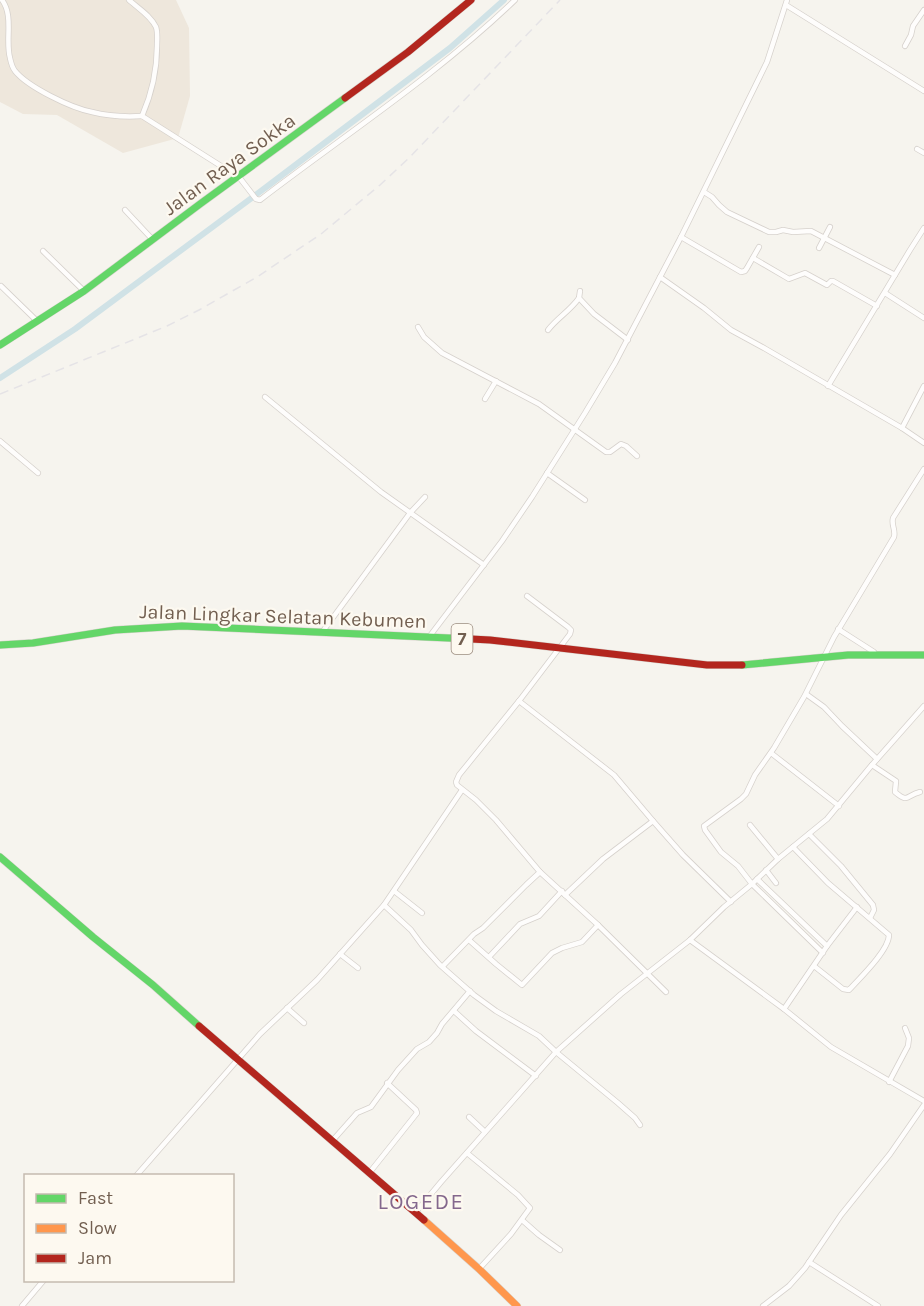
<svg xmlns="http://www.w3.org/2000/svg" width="924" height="1306" font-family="Karla,sans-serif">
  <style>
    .residential { fill: #eee7dc }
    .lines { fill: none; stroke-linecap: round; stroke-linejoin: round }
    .canal { stroke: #d0e2e6; stroke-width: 6 }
    .street-casing { stroke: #d6d1cc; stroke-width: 6 }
    .fast-casing { stroke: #d6d1cb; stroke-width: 8 }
    .slow-casing { stroke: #d6d1cb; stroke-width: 8 }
    .jam-casing { stroke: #d6d1cb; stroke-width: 8 }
    .street { stroke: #fefdfc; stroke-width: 4.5 }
    .fast { stroke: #63d668; stroke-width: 7 }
    .slow { stroke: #ff974d; stroke-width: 7 }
    .jam { stroke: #b3261e; stroke-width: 7 }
    .rail { stroke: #e5e3e6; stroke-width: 1.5; stroke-dasharray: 9 6; stroke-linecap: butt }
    .labels { text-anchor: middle; stroke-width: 4.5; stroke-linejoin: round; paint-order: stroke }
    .shield { fill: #fdf9f0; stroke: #9c8d80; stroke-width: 1.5 }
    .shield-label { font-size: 18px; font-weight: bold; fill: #725f50 }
    .street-label { font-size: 20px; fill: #725f50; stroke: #fdf9f0 }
    .quarter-label { font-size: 22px; letter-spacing: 1.5px; fill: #84688d; stroke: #fdf9f0 }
  </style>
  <rect width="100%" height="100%" fill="#f6f4ee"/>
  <path class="residential" d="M 0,0 L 176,0 L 189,28 L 190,96 L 178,138 L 123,153 L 57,115 L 23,114 L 0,102 Z"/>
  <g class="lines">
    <path class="canal" d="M 0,378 L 75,329 L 269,185 L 450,48 L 504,0"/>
    <g class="street-casing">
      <g id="street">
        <path d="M 2,0 C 14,16 5,40 10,58 C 11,63 12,67 15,71 C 28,87 71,108 92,112 C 108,116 126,117 142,116"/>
        <path d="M 129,0 C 138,8 151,16 156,27 C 158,33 157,40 157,46 C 157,71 152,93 142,116 L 221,166 L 241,174"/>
        <path d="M 786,5 L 924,91"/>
        <path d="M 905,46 L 911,35 L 913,26 L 924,10"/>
        <path d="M 917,149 L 924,153"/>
        <path d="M 239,177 L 256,199 L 260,200 C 346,134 437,75 515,0"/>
        <path d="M 704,192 L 712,197 L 719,205 L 727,212 L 769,232 L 776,232 L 783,230 L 793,232 L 811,231 L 895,275"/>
        <path d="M 125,210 L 153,240"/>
        <path d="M 681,237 L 741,272 L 745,271 L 747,268 L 759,247"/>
        <path d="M 819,248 L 830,227"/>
        <path d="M 43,251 L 84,291"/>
        <path d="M 753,258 L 789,279 L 805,273 L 827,285 L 831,281 L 833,281 L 877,306"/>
        <path d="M 660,277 L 704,308 L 731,330 L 764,348 L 902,428 L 924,386"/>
        <path d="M 1,286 L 37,321"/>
        <path d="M 580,291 L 579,298 L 594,314 L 628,340"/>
        <path d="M 885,293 L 924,318"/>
        <path d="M 418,327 L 424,337 L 442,353 L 539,404 L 606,452 L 610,452 L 621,444 L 626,446 L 637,456"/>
        <path d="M 548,330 C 557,318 570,311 579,298"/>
        <path d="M 828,386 L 910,250 L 924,228"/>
        <path d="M 265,397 L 381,492 L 484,565"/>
        <path d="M 485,399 L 496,381"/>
        <path d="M 902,428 L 924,443"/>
        <path d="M 0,441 L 38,473"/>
        <path d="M 547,473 L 585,500"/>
        <path d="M 527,596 L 568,627 L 571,630 L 570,634 L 519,701 L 459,775 L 456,782 L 457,785 L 476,800 L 496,820 L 540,872 L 598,925 L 666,992"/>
        <path d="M 838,629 L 874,652"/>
        <path d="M 323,631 L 410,513 L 425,497"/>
        <path d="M 429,637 L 502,541 L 532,497 L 585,413 L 615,363 L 681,237 L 767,62 L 787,0"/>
        <path d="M 806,694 L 824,707 L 842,726 L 877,759"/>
        <path d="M 519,701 L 614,775 L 653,821 L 603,859 L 565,895"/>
        <path d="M 771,753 L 839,806"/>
        <path d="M 872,765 L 896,781 L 895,792 C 909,804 906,795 920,792"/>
        <path d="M 653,821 L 683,855 L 731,902"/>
        <path d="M 750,825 L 778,859"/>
        <path d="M 809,834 L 841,866 L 873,905 L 874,910 L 870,918"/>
        <path d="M 793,847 L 828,883 L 889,935 C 889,950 860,978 849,990 L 843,989 L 814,966"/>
        <path d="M 766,870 L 776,883"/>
        <path d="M 757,879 L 827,946"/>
        <path d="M 394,891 L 422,913"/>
        <path d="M 384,905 L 411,930 L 422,945 L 440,965 L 474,995 L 496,1011 L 539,1036 L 556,1052 L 618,1103 L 635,1118 L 640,1125"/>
        <path d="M 469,940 L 496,964 L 522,985 L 552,953 L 562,948 L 582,942 L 598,925"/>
        <path d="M 690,940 L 784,1009 L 831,1047 L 924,1101"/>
        <path d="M 823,953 L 752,884 L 738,866 L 721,852 L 705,830 L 704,826 L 741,799 L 746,794 L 755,775 L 774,748 L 804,697 L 834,637 L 894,537 C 896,530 891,525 893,518 L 924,469"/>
        <path d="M 340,954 L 358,968"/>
        <path d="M 489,957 L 520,924 L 539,916 L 562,891"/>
        <path d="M 443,966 L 474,934 L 483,928 L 526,885 L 540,872"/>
        <path d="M 287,1008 L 304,1023"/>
        <path d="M 784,1009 L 827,946 L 857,907"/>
        <path d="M 454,1011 L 476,1031 L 536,1076"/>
        <path d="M 889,1082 L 908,1046 L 909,1038 L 905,1028"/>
        <path d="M 469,1117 L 485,1132"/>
        <path d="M 333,1140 L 357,1113 L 371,1107 L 398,1070 L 417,1049 L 429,1042 L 437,1033 L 442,1024 L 470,991"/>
        <path d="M 467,1153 L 518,1195 L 530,1208 L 511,1234 L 479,1269"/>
        <path d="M 370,1172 L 417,1113 L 416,1110 L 387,1083"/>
        <path d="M 136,1176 L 260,1034 L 317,980 L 384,905 L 462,790"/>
        <path d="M 416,1212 L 441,1182 L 556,1052 L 621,994 L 690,940 L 724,907 L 752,884 L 778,859 L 827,819 L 871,766 L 924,706"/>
        <path d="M 522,1220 L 539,1235 L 560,1250"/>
        <path d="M 809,1262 L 878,1306"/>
        <path d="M 22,1306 L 44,1280"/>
        <path d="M 763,1306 L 789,1286 L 805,1268 L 841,1215 L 890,1154 L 924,1105"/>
      </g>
    </g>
    <g class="fast-casing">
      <g id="fast">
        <path d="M 0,345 L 84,291 L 200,204 L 345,98"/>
        <path d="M 0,645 L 33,643 L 115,630 L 182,626 L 471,639"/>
        <path d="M 742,665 L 848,655 L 924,655"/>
        <path d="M 0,857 L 93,937 L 153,985 L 199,1026"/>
      </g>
    </g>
    <g class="slow-casing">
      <path id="slow" d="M 424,1220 L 479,1269 L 517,1306"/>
    </g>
    <g class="jam-casing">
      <g id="jam">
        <path d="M 345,98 L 408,52 L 471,0"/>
        <path d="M 471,639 L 490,640 L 707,665 L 742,665"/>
        <path d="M 199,1026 L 424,1220"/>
      </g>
    </g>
    <use href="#street" class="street"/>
    <use href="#fast" class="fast"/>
    <use href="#slow" class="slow"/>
    <use href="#jam" class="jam"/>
    <path class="rail" d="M 0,394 L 167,326 L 199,310 L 257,277 L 321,234 L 380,185 L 409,158 L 560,0"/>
  </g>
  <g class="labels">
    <rect class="shield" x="451.5" y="624" width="21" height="30" rx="4.5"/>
    <g class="shield-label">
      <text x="462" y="645">7</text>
    </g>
    <g class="street-label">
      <text transform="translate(229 164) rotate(-36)" y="7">Jalan Raya Sokka</text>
      <text transform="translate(283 616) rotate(2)" y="7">Jalan Lingkar Selatan Kebumen</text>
    </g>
    <g class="quarter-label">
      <text x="421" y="1209">LOGEDE</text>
    </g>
  </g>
  <rect x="24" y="1174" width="210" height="108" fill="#fdf9f0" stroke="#c5bbb0" stroke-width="1.5"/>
  <rect x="36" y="1194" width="30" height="9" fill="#63d668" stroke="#c5bbb0" stroke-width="1.5"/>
  <text x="78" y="1204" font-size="18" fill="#725f50">Fast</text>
  <rect x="36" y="1224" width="30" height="9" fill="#ff974d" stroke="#c5bbb0" stroke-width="1.5"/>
  <text x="78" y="1234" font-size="18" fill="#725f50">Slow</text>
  <rect x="36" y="1254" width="30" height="9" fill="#b3261e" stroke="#c5bbb0" stroke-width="1.5"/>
  <text x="78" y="1264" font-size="18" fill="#725f50">Jam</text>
</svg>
